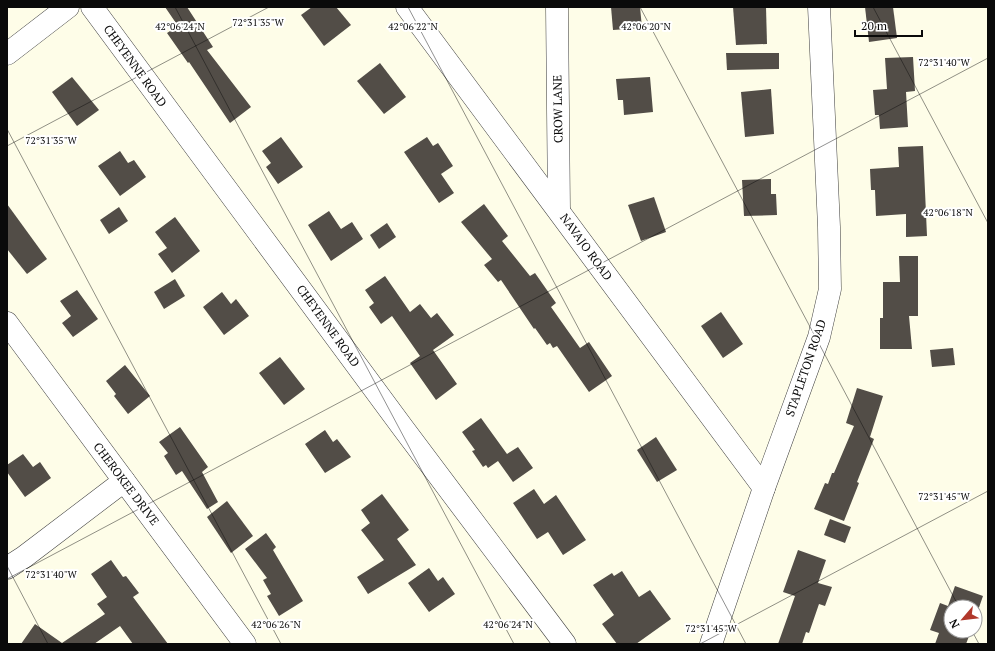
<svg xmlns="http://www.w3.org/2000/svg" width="995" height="651" font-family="'PT Serif',serif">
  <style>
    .building { fill: #524d47 }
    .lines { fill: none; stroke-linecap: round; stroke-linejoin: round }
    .minor-casing { stroke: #3d3d3d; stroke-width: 23 }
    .tertiary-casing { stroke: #3d3d3d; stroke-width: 23 }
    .minor { stroke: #fff; stroke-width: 22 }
    .tertiary { stroke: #fff; stroke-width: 22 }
    .ticks { fill: none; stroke: #0a0a0a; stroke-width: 1; stroke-opacity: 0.45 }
    .labels { text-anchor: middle; stroke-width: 4; stroke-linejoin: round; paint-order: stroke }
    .street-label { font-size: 12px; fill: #0a0a0a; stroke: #fff }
    .ticks-label { font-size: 10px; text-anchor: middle; fill: #0a0a0a; stroke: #fff; stroke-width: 4; stroke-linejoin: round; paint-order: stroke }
  </style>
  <rect width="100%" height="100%" fill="#fefde8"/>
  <g class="building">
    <path d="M 165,7 L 187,7 L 213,47 L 207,50 L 251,107 L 230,123 L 189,62 L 188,63 L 167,33 L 178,26 Z"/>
    <path d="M 312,7 L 336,7 L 351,25 L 324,46 L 301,15 Z"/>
    <path d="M 611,7 L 640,7 L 642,28 L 613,30 Z"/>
    <path d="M 733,7 L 766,7 L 767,44 L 736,45 Z"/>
    <path d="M 865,7 L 893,7 L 897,38 L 869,42 Z"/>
    <path d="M 726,53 L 779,53 L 779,69 L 727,70 Z"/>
    <path d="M 913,57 L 915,91 L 906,92 L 908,127 L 880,129 L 879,115 L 875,115 L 873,90 L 887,89 L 885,58 Z"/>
    <path d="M 380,63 L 406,97 L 384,114 L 357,81 Z"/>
    <path d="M 72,77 L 99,110 L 77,126 L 52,92 Z"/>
    <path d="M 650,77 L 653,112 L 624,115 L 623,100 L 618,100 L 616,79 Z"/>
    <path d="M 771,89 L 774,134 L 745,137 L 741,92 Z"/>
    <path d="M 281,137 L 303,167 L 278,184 L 266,167 L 271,163 L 262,151 Z"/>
    <path d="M 427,137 L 433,146 L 438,143 L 453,166 L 441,174 L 454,193 L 439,203 L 404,152 Z"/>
    <path d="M 923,146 L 927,236 L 906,237 L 906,214 L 876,216 L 875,190 L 871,190 L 870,169 L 899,167 L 898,147 Z"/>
    <path d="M 120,151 L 128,163 L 134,160 L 146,177 L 120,196 L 98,166 Z"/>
    <path d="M 771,179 L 771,194 L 776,194 L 777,215 L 744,216 L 742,180 Z"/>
    <path d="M 654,197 L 666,232 L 641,241 L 628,205 Z"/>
    <path d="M 7,204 L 47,259 L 27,274 L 7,249 Z"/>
    <path d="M 484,204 L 508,236 L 502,241 L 530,276 L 535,273 L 556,303 L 551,307 L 580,348 L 589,342 L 612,376 L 589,392 L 557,346 L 553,348 L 550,343 L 547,345 L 535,328 L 534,329 L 501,280 L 498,282 L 484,265 L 492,259 L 461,222 Z"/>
    <path d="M 119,207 L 128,221 L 109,234 L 100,220 Z"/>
    <path d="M 329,211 L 341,229 L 352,222 L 363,239 L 331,261 L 308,225 Z"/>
    <path d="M 175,217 L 200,251 L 172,273 L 158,254 L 167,248 L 155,232 Z"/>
    <path d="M 387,223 L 396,237 L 379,249 L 370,235 Z"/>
    <path d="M 899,256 L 918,256 L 918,316 L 909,316 L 912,349 L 880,349 L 880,318 L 883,318 L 883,282 L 900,282 Z"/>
    <path d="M 385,276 L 410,312 L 420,304 L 431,318 L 437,313 L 454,335 L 433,350 L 457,384 L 436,400 L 410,363 L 420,356 L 392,316 L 381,324 L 369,307 L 374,303 L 365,290 Z"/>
    <path d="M 175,279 L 185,296 L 164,309 L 154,292 Z"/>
    <path d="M 77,290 L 98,319 L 73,337 L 62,323 L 71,316 L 60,301 Z"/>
    <path d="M 222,292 L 231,304 L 236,299 L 249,316 L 224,335 L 203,307 Z"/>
    <path d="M 721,312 L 743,344 L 723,358 L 701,326 Z"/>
    <path d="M 953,348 L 955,365 L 932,367 L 930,350 Z"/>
    <path d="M 280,357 L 305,389 L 284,405 L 259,373 Z"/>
    <path d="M 125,365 L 150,396 L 128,414 L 114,396 L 116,394 L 106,381 Z"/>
    <path d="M 857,388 L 883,396 L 870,437 L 874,439 L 857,482 L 859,483 L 844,521 L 814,509 L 825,483 L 828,484 L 832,473 L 834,473 L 854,426 L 846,423 Z"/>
    <path d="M 481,418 L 507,454 L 518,447 L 533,468 L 513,482 L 498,461 L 488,468 L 486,465 L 483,467 L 472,451 L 475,450 L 462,432 Z"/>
    <path d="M 180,427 L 208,467 L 202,472 L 218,502 L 207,509 L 182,471 L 176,475 L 164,456 L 168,453 L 159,442 Z"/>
    <path d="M 325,430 L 333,442 L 337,439 L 351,457 L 325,473 L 305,444 Z"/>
    <path d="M 656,437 L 677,470 L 657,482 L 637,450 Z"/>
    <path d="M 23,454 L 33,467 L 40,462 L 51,478 L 25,497 L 7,472 L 7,465 Z"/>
    <path d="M 534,489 L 544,504 L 556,495 L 586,540 L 563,555 L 548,532 L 537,539 L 513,503 Z"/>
    <path d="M 382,494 L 409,530 L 397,539 L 416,565 L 368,594 L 357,577 L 384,560 L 361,530 L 370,523 L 361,510 Z"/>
    <path d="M 227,501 L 253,536 L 231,553 L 207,517 Z"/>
    <path d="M 830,519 L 851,527 L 845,543 L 824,535 Z"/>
    <path d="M 266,533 L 276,547 L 273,550 L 303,601 L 279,616 L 267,596 L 271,594 L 263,580 L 267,578 L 245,549 Z"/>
    <path d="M 798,550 L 826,560 L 818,583 L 832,587 L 825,606 L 819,604 L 809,633 L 806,632 L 802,644 L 778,644 L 795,596 L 783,592 Z"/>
    <path d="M 111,560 L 123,577 L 126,576 L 139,593 L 133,597 L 168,644 L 133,644 L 120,626 L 94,644 L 21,644 L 35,624 L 62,643 L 105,614 L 97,604 L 107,597 L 91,574 Z"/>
    <path d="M 429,568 L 438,581 L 443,577 L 455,594 L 429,612 L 408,583 Z"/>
    <path d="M 622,571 L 639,597 L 650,590 L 671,619 L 636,644 L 617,644 L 602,624 L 614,615 L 593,585 L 612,573 L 614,576 Z"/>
    <path d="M 955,586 L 983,596 L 975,619 L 975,607 L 951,607 L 951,631 L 971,631 L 966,644 L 935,644 L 939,633 L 930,630 L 940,603 L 948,606 Z"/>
  </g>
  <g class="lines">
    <g class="minor-casing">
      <g id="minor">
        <path d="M 92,7 L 403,428 L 565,644"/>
        <path d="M 407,7 L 764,488"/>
        <path d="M 557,7 L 559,211"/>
        <path d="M 7,54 L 68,7"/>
        <path d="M 7,568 L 24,557 L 124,481"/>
        <path d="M 711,644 L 764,488 L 819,337 L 830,289 L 829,227 L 819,7"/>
      </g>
    </g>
    <g class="tertiary-casing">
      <path id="tertiary" d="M 7,323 L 245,644"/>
    </g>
    <use href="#minor" class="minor"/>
    <use href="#tertiary" class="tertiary"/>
  </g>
  <path class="ticks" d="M 175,7 L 514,644M 408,7 L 746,644M 640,7 L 959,607M 873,7 L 988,223M 7,129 L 281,644M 7,146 L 269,7M 7,566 L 48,644M 7,579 L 988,58M 972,631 L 979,644M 700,644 L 988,491"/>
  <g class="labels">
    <g class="street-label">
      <text transform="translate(135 66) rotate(54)" y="4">CHEYENNE ROAD</text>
      <text transform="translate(558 109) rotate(-91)" y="4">CROW LANE</text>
      <text transform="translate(586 247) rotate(54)" y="4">NAVAJO ROAD</text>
      <text transform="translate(328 326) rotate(54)" y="4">CHEYENNE ROAD</text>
      <text transform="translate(806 368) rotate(-71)" y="4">STAPLETON ROAD</text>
      <text transform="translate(126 484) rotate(53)" y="4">CHEROKEE DRIVE</text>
    </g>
  </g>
  <g class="ticks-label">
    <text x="258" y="26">72°31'35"W</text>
    <text x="180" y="30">42°06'24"N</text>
    <text x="413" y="30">42°06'22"N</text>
    <text x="646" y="30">42°06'20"N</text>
    <text x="944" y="66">72°31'40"W</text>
    <text x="51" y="144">72°31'35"W</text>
    <text x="948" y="216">42°06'18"N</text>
    <text x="944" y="500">72°31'45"W</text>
    <text x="51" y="578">72°31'40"W</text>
    <text x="276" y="628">42°06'26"N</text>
    <text x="508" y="628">42°06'24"N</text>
    <text x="711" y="632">72°31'45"W</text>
  </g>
  <rect width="995" height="651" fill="none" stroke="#0a0a0a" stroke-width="16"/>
  <g transform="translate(963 619) rotate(242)"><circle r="19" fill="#ffffff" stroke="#9d9d9d"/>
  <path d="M0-3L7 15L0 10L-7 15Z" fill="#b1382b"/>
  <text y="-6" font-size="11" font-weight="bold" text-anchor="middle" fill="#0a0a0a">N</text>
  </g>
  <path d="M855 30v6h67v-6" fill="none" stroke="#0a0a0a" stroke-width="2"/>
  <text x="861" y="30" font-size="12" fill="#0a0a0a" stroke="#ffffff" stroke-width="3" paint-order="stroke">20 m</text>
</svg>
